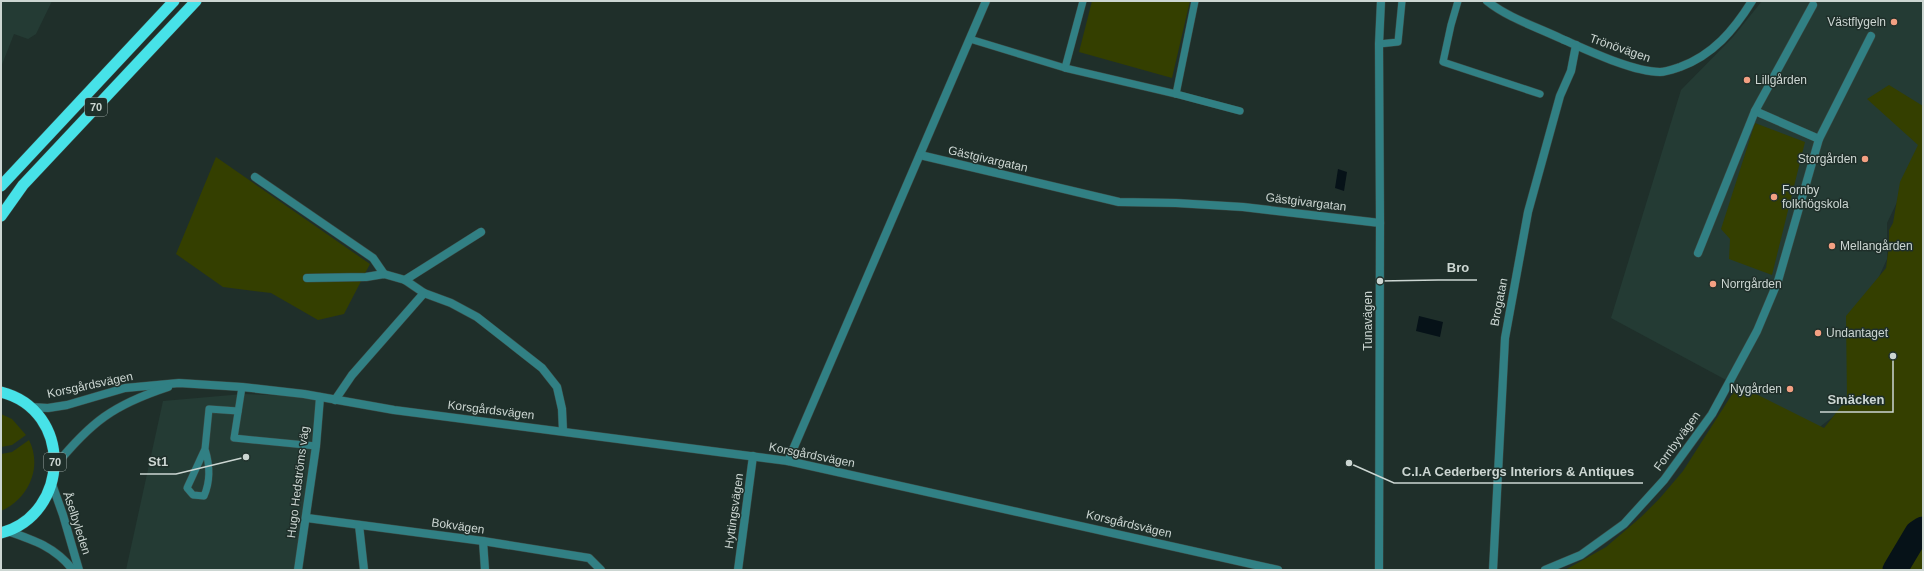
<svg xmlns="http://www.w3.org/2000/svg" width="1924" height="571" font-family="Helvetica,sans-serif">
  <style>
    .built { fill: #243b34 }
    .green { fill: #343f00 }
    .water { fill: #061218 }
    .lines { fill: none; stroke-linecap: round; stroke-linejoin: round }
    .river { stroke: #061218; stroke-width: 25 }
    .service-casing { stroke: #3b4a45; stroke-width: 8 }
    .minor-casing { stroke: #3b4a45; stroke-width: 9 }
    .tertiary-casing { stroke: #3b4a45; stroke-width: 9 }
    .trunk-casing { stroke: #3b4a45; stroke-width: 12 }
    .service { stroke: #318084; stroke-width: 7 }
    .minor { stroke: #318084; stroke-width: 8 }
    .tertiary { stroke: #318084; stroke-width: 8 }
    .trunk { stroke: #47e2e8; stroke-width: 11 }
    .poi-dot { fill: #f3a082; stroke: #1f2f2a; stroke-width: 1.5 }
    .labels { text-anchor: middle; stroke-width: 3; stroke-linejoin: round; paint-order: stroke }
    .shield { fill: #1f2f2a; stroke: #98a4a0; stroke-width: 1 }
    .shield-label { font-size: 11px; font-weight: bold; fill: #ccd6d2 }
    .poi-label { font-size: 12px; fill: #ccd6d2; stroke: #1f2f2a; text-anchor: start }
    .street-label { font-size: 12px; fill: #ccd6d2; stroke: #1f2f2a }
    .leader { fill: none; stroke: #ccd6d2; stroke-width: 1.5 }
    .callout-dot { fill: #ccd6d2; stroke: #1f2f2a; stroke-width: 1.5 }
    .callout-label { font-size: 13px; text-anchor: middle; font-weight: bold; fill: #ccd6d2; stroke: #1f2f2a; stroke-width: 3; stroke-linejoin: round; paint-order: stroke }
  </style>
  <rect width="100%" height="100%" fill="#1f2f2a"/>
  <g class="built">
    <path d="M 1,1 L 52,1 L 36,34 L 28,39 L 14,34 L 1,67 Z"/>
    <path d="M 1762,1 L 1923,1 L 1923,148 L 1887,223 L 1887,259 L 1852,336 L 1860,396 L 1817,429 L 1611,318 L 1681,90 L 1733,37 Z"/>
    <path d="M 243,394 L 320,397 L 298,570 L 126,570 L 163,401 Z"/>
  </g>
  <g class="green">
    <path d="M 1092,1 L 1190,1 L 1172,78 L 1079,52 Z"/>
    <path d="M 1889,85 L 1923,106 L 1923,570 L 1565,570 L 1606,547 L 1641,517 L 1660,498 L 1683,471 L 1738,385 L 1824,428 L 1847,399 L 1846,316 L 1886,268 L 1889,244 L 1889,230 L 1893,223 L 1900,182 L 1918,145 L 1867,99 Z"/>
    <path d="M 1755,123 L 1805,142 L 1772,275 L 1729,259 L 1730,239 L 1721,229 Z"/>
    <path d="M 216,157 L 370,264 L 344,314 L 318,320 L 271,293 L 223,287 L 176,254 Z"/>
    <path d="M 1,414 L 12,419 L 26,435 L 12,445 L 1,447 Z"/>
    <path d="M 29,440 C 43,468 28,499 1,511 L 1,454 L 12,452 Z"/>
  </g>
  <g class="water">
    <path d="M 1338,169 L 1347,172 L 1344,191 L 1335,188 Z"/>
    <path d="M 1419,316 L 1443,322 L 1440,337 L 1416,331 Z"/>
  </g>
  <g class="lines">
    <path class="river" d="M 1895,570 L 1917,533 L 1923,529"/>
    <g class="service-casing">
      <g id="service">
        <path d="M 1458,1 L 1451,25 L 1443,62 L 1540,94"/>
        <path d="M 970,39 L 1065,68 L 1176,94 L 1240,111"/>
        <path d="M 1379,44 L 1398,42 L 1402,1"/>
        <path d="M 1065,68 L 1083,1"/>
        <path d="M 1176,94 L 1195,1"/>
        <path d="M 242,387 L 234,438 L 316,446"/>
        <path d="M 205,449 C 210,465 211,480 204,496 L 193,495 L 187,488 L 205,449 L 209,409 L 238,411"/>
      </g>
    </g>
    <g class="minor-casing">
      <g id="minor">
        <path d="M 1487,1 C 1508,18 1537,27 1562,39 C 1587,50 1633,72 1660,72 C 1666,72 1674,69 1680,67 C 1713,55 1734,30 1752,1"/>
        <path d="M 1755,111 L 1819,139"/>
        <path d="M 920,155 L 1119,202 L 1176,203 L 1243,207 L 1380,223"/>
        <path d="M 255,177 L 373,258 L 384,274"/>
        <path d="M 1698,253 L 1755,111 L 1813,5"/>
        <path d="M 307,278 L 366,277 L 384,274 L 405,280 L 424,293 L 451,303 L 477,317 L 542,368 L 557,387 L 562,409 L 563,431"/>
        <path d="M 405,280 L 481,232"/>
        <path d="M 335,400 L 352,375 L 424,293"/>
        <path d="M 788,461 L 986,1"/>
        <path d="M 52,484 L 63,515 L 79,570"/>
        <path d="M 307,518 L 483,541 L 589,558 L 601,570"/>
        <path d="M 359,525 L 364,570"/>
        <path d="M 7,531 C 34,540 55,547 73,570"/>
        <path d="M 483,541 L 485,570"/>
        <path d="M 298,570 L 316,446 L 320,397"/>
        <path d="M 738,570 L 753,456"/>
        <path d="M 1493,570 L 1505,338 L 1528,212 L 1560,96 L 1571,71 L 1576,45"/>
        <path d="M 1545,570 L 1581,555 L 1624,524 L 1664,480 L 1712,414 L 1757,331 L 1778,281 L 1819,139 L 1871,36"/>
      </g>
    </g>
    <g class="tertiary-casing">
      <g id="tertiary">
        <path d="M 30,407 L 48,408 L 67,405 L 125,388 L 179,383 L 242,387 L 304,394 L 394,410 L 788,461 L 1278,570"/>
        <path d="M 55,466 C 91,422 113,405 168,387"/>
        <path d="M 1379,570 L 1380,223 L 1379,44 L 1381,1"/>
      </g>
    </g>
    <g class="trunk-casing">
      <g id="trunk">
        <path d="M 1,186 L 174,1"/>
        <path d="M 1,216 L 23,185 L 196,1"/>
        <path d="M 1,392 C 73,410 71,514 1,533"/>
      </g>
    </g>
    <use href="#service" class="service"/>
    <use href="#minor" class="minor"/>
    <use href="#tertiary" class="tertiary"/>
    <use href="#trunk" class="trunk"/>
  </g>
  <g class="poi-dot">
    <circle cx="1894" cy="22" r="4"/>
    <circle cx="1747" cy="80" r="4"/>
    <circle cx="1865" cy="159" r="4"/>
    <circle cx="1774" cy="197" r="4"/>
    <circle cx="1832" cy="246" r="4"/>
    <circle cx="1713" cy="284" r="4"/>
    <circle cx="1818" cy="333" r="4"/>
    <circle cx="1790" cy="389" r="4"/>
  </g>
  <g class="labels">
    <g class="shield">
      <rect x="85" y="98" width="22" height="18" rx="3"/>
      <rect x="44" y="453" width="22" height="18" rx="3"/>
    </g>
    <g class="shield-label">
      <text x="96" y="111">70</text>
      <text x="55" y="466">70</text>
    </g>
    <g class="poi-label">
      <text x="1886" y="26" text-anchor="end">Västflygeln</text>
      <text x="1755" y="84">Lillgården</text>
      <text x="1857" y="163" text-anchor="end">Storgården</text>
      <text x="1782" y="194">Fornby<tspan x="1782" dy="14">folkhögskola</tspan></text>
      <text x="1840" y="250">Mellangården</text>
      <text x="1721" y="288">Norrgården</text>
      <text x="1826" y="337">Undantaget</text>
      <text x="1782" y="393" text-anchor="end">Nygården</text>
    </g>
    <g class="street-label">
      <text transform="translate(1620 48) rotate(19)" y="4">Trönövägen</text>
      <text transform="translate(988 159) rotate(13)" y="4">Gästgivargatan</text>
      <text transform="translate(1306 202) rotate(7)" y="4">Gästgivargatan</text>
      <text transform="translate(1499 302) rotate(-79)" y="4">Brogatan</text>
      <text transform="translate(1368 321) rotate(-90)" y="4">Tunavägen</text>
      <text transform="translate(90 385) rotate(-12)" y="4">Korsgårdsvägen</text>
      <text transform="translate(491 410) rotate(7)" y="4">Korsgårdsvägen</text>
      <text transform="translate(1677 441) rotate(-54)" y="4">Fornbyvägen</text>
      <text transform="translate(812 455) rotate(11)" y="4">Korsgårdsvägen</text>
      <text transform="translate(298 482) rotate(-83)" y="4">Hugo Hedströms väg</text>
      <text transform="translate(734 511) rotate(-82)" y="4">Hyttingsvägen</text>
      <text transform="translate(77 523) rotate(72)" y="4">Åselbyleden</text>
      <text transform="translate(1129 524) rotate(13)" y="4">Korsgårdsvägen</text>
      <text transform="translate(458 526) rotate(8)" y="4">Bokvägen</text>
    </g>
  </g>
  <path class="leader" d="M1380 281L1438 280H1477M1893 356L1893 412H1820M246 457L176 474H140M1349 463L1394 483H1643"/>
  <g class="callout-dot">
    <circle cx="1380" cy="281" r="4"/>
    <circle cx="1893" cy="356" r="4"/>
    <circle cx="246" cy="457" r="4"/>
    <circle cx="1349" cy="463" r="4"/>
  </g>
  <g class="callout-label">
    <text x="1458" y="272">Bro</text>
    <text x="1856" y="404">Smäcken</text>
    <text x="158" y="466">St1</text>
    <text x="1518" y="476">C.I.A Cederbergs Interiors &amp; Antiques</text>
  </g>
  <rect width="1924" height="571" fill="none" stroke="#ccd6d2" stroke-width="4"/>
</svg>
